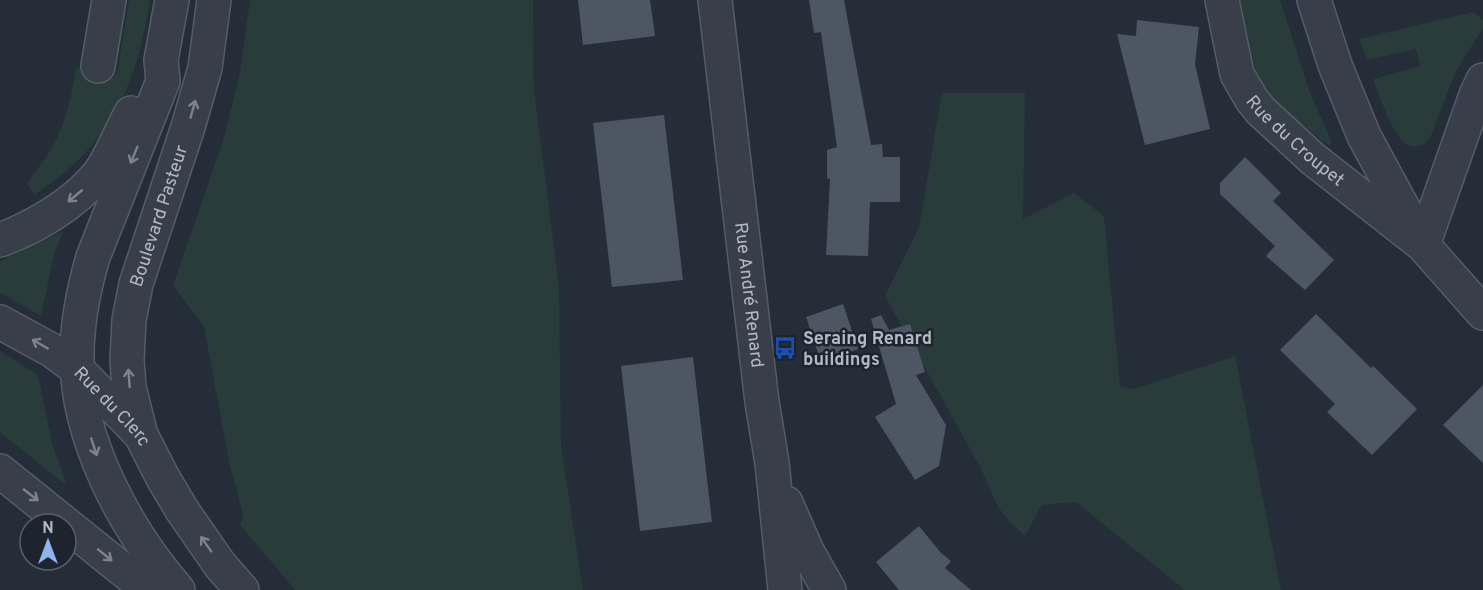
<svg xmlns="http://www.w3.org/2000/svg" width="1483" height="590" font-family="Overpass,sans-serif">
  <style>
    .green { fill: #293b3b }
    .building { fill: #4d5763 }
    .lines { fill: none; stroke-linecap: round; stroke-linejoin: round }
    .minor-casing { stroke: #565d66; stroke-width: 36 }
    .minor { stroke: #383f48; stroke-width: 33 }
    .oneway { stroke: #7c838c }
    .labels { text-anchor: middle; stroke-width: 5; stroke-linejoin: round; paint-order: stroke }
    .street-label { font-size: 18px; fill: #b3bac4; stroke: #1d242d }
    .poi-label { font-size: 18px; font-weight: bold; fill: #b3bac4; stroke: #1d242d; text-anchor: start }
  </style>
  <rect width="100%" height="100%" fill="#242d38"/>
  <g class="green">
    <path d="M 129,0 L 150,0 C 137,86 109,147 34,195 L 27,183 C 60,141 67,121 76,68 L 117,74 Z"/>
    <path d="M 250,0 L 533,0 L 534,90 L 559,287 L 561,446 L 583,590 L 295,590 L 240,525 L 243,514 L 229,462 L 204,327 L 173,285 L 224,138 L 240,73 Z"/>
    <path d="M 1241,0 L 1280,0 L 1310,93 L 1331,140 L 1331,146 L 1322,141 C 1304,125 1281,110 1267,90 C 1249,66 1247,29 1241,0 Z"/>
    <path d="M 1473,12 L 1483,20 L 1483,28 L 1456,71 L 1430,138 C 1401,172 1381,98 1373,79 L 1420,66 L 1416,49 L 1367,60 L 1359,39 Z"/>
    <path d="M 942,93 L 1025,93 L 1023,219 L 1074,193 L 1104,216 L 1120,386 L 1134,389 L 1235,356 L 1281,590 L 1185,590 L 1076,502 L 1042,505 L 1025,536 L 1008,520 L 998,507 L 980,467 L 885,296 L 919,227 Z"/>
    <path d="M 63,231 L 54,254 L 41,316 L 0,293 L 0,261 Z"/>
    <path d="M 0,351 L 38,375 L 52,443 L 67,486 L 0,432 Z"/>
  </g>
  <g class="building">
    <path d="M 578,0 L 650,0 L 655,36 L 583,45 Z"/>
    <path d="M 809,0 L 844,0 L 871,145 L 882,144 L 883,157 L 900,157 L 900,202 L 870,202 L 868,256 L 826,255 L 830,179 L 827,178 L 827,150 L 837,147 L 821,32 L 814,33 Z"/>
    <path d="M 1137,20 L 1199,27 L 1195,64 L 1210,129 L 1145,145 L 1117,34 L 1136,36 Z"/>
    <path d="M 664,115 L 683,280 L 612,287 L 593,123 Z"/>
    <path d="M 1245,157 L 1281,193 L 1273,201 L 1334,260 L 1305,290 L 1266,256 L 1275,246 L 1220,194 L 1220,183 Z"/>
    <path d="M 843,304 L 858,349 L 821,362 L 806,317 Z"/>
    <path d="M 1316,314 L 1371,368 L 1373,366 L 1417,409 L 1372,455 L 1327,412 L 1335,404 L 1280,350 Z"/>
    <path d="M 881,315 L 889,330 L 910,324 L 925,372 L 916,375 L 946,425 L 939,466 L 915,480 L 875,417 L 896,404 L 871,319 Z"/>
    <path d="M 693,357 L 712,522 L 640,531 L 621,366 Z"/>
    <path d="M 1483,385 L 1483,463 L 1443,425 Z"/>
    <path d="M 919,526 L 941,553 L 951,561 L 945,568 L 971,590 L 899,590 L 876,562 Z"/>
  </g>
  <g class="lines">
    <g class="minor-casing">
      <g id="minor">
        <path d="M 172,0 L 161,60 L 163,81 L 93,257 C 84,288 77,322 77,355 C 76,438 125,529 178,590"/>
        <path id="s1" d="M 715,0 L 762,402 L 772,463 L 785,590"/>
        <path id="s2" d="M 1222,0 L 1237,74 L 1252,100 L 1261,111 L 1313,159 L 1423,245 L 1476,95 L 1483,80"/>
        <path d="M 1314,0 L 1335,65 L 1364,136 L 1423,245 L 1483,313"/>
        <path d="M 98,66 L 109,0"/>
        <path d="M 0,240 C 35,227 74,204 98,175 C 109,162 122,129 131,113"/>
        <path id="s3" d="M 0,322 L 53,351 L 77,369 L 141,435 L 163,478 L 182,510 L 220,565 L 242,590"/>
        <path id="s4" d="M 141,435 L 129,387 L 127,360 L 129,320 L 136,284 L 188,127 L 205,68 L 214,0"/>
        <path d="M 0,471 L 148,590"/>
        <path d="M 786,503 L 807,551 L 829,590"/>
      </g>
    </g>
    <use href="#minor" class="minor"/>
  </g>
  <defs><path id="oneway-shaft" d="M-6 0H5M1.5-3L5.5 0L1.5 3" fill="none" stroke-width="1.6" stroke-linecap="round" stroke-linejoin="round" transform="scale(1.5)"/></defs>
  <g class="oneway">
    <use href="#oneway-shaft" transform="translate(193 109) rotate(-74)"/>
    <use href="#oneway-shaft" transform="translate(134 155) rotate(112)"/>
    <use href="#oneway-shaft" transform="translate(75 196) rotate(140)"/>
    <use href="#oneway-shaft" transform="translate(40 344) rotate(-150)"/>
    <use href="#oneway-shaft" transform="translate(129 378) rotate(-94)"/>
    <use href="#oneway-shaft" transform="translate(94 447) rotate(72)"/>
    <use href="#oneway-shaft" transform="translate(31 495) rotate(38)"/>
    <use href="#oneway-shaft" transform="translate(206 544) rotate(-125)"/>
    <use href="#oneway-shaft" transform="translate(105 555) rotate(39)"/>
  </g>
  <defs>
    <g id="bus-bare" transform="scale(1.8)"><path d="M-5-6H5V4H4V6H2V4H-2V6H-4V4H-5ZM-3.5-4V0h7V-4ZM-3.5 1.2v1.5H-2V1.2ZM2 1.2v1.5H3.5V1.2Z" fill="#1a4fb4" stroke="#1d242d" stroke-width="2.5" paint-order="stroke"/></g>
  </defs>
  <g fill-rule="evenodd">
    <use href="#bus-bare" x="785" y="348"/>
  </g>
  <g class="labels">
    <g class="street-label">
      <text dy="6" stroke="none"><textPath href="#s2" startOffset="165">Rue du Croupet</textPath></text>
      <text dy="6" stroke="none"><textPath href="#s4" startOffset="225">Boulevard Pasteur</textPath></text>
      <text dy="6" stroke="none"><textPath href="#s1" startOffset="297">Rue André Renard</textPath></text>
      <text dy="6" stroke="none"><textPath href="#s3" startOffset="142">Rue du Clerc</textPath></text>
    </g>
    <g class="poi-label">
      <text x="803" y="344">Seraing Renard<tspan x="803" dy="21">buildings</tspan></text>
    </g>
  </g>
  <g transform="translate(48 542)"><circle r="28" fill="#1d242d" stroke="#596069" stroke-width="1.5"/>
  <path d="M0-4.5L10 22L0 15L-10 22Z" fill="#90b5ec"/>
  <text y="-9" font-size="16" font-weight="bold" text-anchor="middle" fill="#b3bac4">N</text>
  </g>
</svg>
